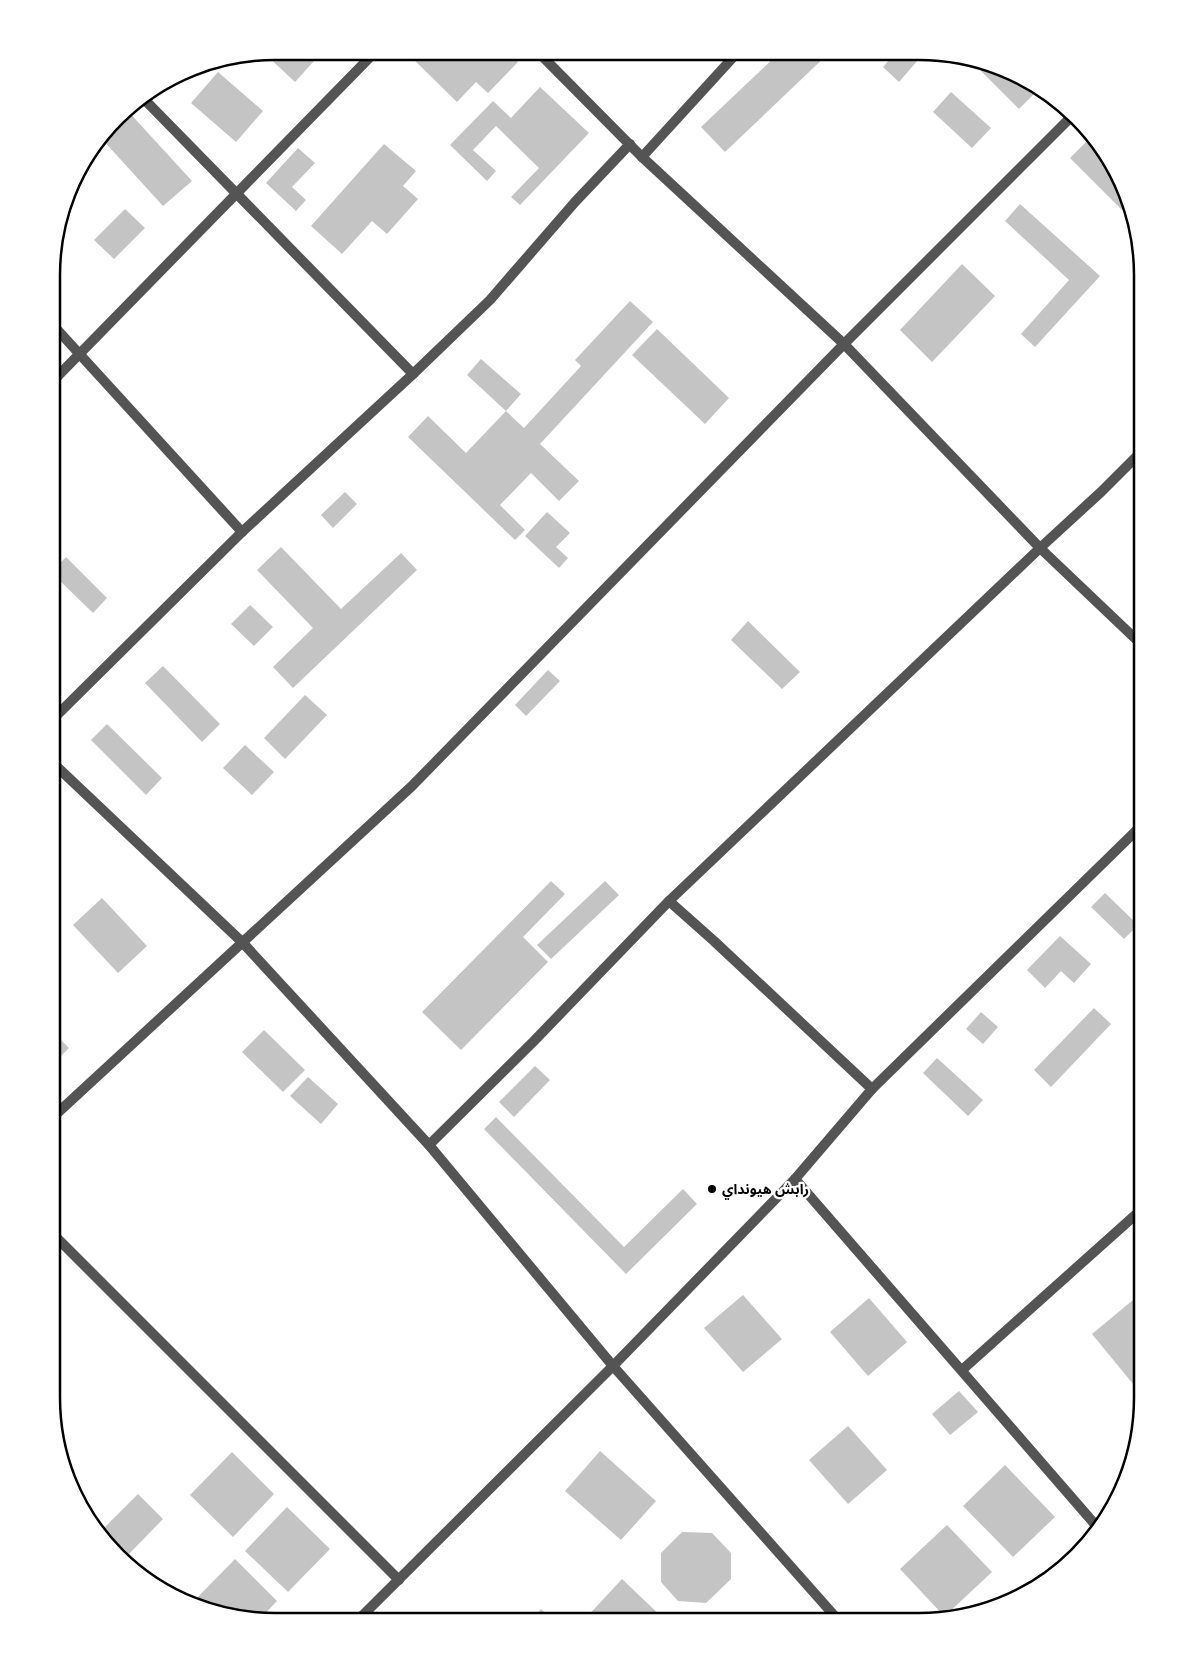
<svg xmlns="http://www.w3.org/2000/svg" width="1194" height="1673" font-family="Inter,'Noto Sans Arabic',sans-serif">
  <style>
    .building { fill: #c4c4c4 }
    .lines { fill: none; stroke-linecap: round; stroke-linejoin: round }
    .street { stroke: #545454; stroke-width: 10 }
    .poi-dot { fill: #000; stroke: #fff; stroke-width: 2 }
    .labels { text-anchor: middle; stroke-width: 4.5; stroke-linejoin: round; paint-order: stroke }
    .poi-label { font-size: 14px; font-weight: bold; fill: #000; stroke: #fff; text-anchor: start }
    .rim { fill: none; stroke: #000; stroke-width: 2.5 }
  </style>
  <rect width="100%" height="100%" fill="#fff"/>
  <g class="building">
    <path d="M 275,51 L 323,51 L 295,82 L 264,53 Z"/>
    <path d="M 406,52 L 507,52 L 518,62 L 488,93 L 476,82 L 457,102 Z"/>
    <path d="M 779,53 L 829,53 L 725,152 L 701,127 Z"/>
    <path d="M 895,53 L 924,53 L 899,82 L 883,67 Z"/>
    <path d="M 969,59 L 1004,68 L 1040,88 L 1019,109 Z"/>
    <path d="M 218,72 L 263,111 L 236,142 L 191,103 Z"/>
    <path d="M 540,87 L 589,133 L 520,205 L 511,197 L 539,168 L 496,126 L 473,150 L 496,171 L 487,181 L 450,145 L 493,101 L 511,118 Z"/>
    <path d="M 951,92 L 991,128 L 972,148 L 933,112 Z"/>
    <path d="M 126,109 L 192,181 L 163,206 L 101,138 Z"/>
    <path d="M 1086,142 L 1120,177 L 1130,218 L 1070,158 Z"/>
    <path d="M 384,144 L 416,171 L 403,186 L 418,199 L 387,234 L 372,221 L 342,254 L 311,226 Z"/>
    <path d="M 298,148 L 315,163 L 292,187 L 306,200 L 296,211 L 266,183 Z"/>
    <path d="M 1020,204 L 1100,276 L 1035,347 L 1021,334 L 1069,280 L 1005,221 Z"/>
    <path d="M 125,209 L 145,228 L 114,259 L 94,240 Z"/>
    <path d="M 962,264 L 995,296 L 932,362 L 900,330 Z"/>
    <path d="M 630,301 L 653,322 L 540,444 L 579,481 L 559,501 L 531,473 L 500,505 L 525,530 L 515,540 L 408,437 L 428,416 L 466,453 L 506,411 L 467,375 L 481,359 L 521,394 L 506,411 L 524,428 L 581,366 L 575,360 Z"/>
    <path d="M 657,329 L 729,398 L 705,424 L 632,355 Z"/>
    <path d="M 345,492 L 357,504 L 333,528 L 321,515 Z"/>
    <path d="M 547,512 L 570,533 L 556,547 L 568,558 L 559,568 L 525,536 Z"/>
    <path d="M 281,547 L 341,609 L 401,553 L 417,570 L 293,688 L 273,667 L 313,628 L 257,570 Z"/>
    <path d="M 66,557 L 107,598 L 93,613 L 53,574 L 53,571 Z"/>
    <path d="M 250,605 L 273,627 L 254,646 L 231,624 Z"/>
    <path d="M 748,621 L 800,672 L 782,689 L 731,640 Z"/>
    <path d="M 163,666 L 220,724 L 202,742 L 145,683 Z"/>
    <path d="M 548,670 L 560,681 L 526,716 L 515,705 Z"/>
    <path d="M 305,695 L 327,715 L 285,759 L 264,738 Z"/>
    <path d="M 107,724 L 162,778 L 146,795 L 91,740 Z"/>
    <path d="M 245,745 L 274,772 L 252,795 L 223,768 Z"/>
    <path d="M 551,881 L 565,894 L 523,937 L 548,962 L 461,1050 L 422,1012 Z"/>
    <path d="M 605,881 L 619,895 L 551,959 L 537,945 Z"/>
    <path d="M 1105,893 L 1138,925 L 1124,939 L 1091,907 Z"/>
    <path d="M 102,898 L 147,946 L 118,973 L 73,925 Z"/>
    <path d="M 1060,936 L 1091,964 L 1074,983 L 1061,971 L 1045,988 L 1027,970 Z"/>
    <path d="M 1094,1008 L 1111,1024 L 1051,1087 L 1034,1070 Z"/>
    <path d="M 981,1012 L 998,1027 L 983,1044 L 966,1029 Z"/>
    <path d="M 264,1030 L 305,1070 L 283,1092 L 242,1052 Z"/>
    <path d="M 52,1031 L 69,1048 L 52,1065 Z"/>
    <path d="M 937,1058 L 983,1100 L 968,1116 L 923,1073 Z"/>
    <path d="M 535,1066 L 550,1080 L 514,1117 L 499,1102 Z"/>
    <path d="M 308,1077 L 338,1104 L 321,1124 L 290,1096 Z"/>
    <path d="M 496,1117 L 624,1247 L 683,1189 L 697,1204 L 626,1274 L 484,1129 Z"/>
    <path d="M 743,1295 L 782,1339 L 743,1372 L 704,1328 Z"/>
    <path d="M 869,1298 L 907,1342 L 868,1376 L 830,1332 Z"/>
    <path d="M 1133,1300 L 1142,1311 L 1142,1376 L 1133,1384 L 1092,1334 Z"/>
    <path d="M 959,1391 L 978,1412 L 950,1435 L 932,1414 Z"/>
    <path d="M 848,1426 L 887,1470 L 848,1504 L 809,1460 Z"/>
    <path d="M 600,1451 L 656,1501 L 621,1540 L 565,1491 Z"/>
    <path d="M 232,1452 L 274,1494 L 233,1537 L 190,1495 Z"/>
    <path d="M 1005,1465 L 1055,1517 L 1013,1557 L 963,1506 Z"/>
    <path d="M 138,1494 L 163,1519 L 129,1554 L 103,1529 Z"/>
    <path d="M 287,1507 L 330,1549 L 288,1592 L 245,1551 Z"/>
    <path d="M 947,1525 L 992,1572 L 946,1615 L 944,1616 L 900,1569 Z"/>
    <path d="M 682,1532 L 712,1533 L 731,1553 L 731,1579 L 706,1603 L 678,1601 L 661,1582 L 661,1553 Z"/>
    <path d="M 235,1559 L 277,1601 L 259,1620 L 246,1620 L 198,1607 L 193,1602 Z"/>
    <path d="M 622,1579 L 666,1621 L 583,1621 Z"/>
    <path d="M 541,1609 L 553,1621 L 531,1621 Z"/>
  </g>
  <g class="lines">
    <g class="street">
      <path d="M 538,52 L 642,157 L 844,344 L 1040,548 L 1143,646"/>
      <path d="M 143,98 L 413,374"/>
      <path d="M 642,157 L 737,53"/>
      <path d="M 53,325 L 242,532"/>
      <path d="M 53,381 L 375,52"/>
      <path d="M 52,720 L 242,532 L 413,374 L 490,300 L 575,202 L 630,144"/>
      <path d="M 52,762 L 242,942 L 429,1145 L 613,1366 L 840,1622"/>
      <path d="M 669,901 L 1040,548 L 1101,492 L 1143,450"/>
      <path d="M 52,1118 L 412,786 L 844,344 L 1071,117"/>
      <path d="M 429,1145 L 533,1042 L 669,901 L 714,941 L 872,1089"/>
      <path d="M 52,1233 L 399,1580"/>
      <path d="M 962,1370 L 1142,1209"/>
      <path d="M 1099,1529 L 795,1179 L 872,1089 L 1143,824"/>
      <path d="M 358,1620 L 613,1366 L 795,1179"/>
    </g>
  </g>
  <circle class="poi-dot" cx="712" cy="1189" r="5"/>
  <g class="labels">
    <g class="poi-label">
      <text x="722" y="1194">رابش هيونداي</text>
    </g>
  </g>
  <path d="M0 0H1194V1673H0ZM275 60H919A215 215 0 0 1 1134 275V1398A215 215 0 0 1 919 1613H275A215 215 0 0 1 60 1398V275A215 215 0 0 1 275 60Z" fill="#fff" fill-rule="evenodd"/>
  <path class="rim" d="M275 60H919A215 215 0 0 1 1134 275V1398A215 215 0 0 1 919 1613H275A215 215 0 0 1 60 1398V275A215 215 0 0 1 275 60Z"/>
</svg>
